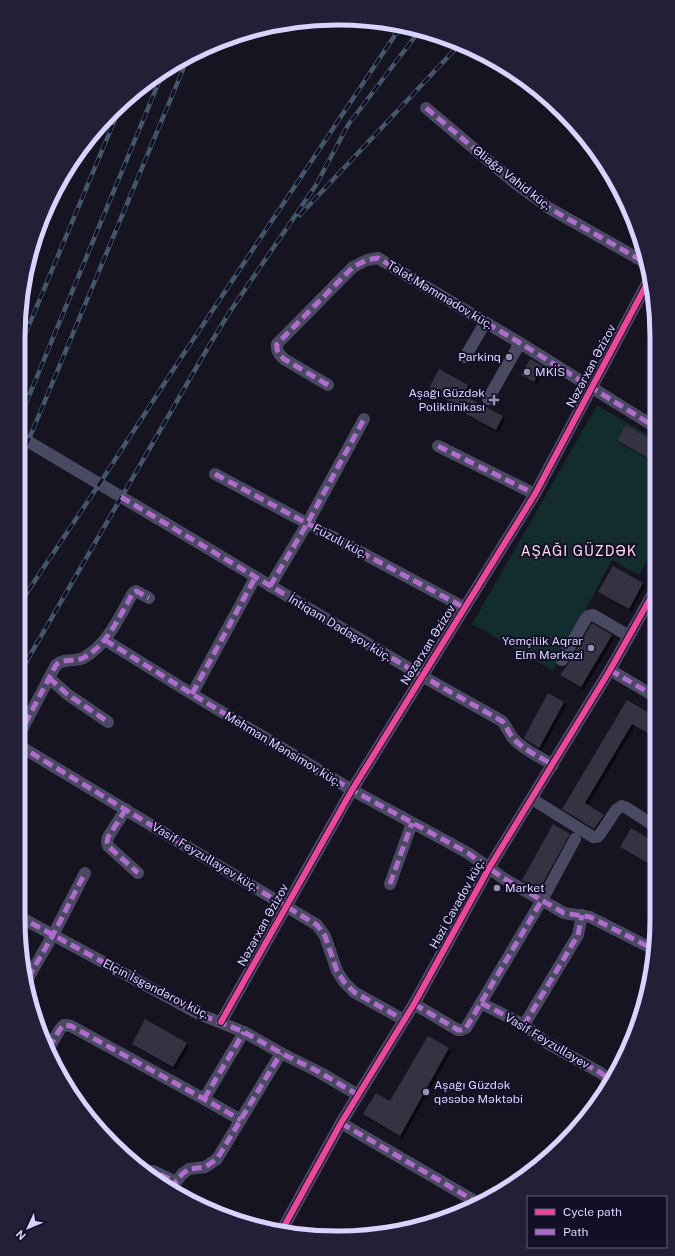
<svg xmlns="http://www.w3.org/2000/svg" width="675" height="1256" font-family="'Public Sans',sans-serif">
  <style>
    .green { fill: #132c2d }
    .building { fill: #343243; filter: url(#shadow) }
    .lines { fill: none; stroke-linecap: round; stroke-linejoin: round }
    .minor { stroke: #4a4962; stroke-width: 12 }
    .rail-casing { stroke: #43596b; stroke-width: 4.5 }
    .rail { stroke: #130f26; stroke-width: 3; stroke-dasharray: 9; stroke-linecap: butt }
    .quiet { stroke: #b06ccc; stroke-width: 5; stroke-dasharray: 10 5; stroke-linecap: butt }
    .cycleway-casing { stroke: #130f26; stroke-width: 8 }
    .cycleway { stroke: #ed469a; stroke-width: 6 }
    .poi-dot { fill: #9591b1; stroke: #130f26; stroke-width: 1.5 }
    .labels { text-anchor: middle; stroke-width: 4; stroke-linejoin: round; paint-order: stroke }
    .street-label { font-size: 12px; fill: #d9d4ff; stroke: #130f26 }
    .poi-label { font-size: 12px; fill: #d9d4ff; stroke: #130f26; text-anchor: end }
    .quarter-label { font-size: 14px; letter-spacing: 1px; fill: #ffd6f0; stroke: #130f26 }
    .rim { fill: none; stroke: #d9d4ff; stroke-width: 5 }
  </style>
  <defs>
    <filter id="shadow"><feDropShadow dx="2.5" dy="2.5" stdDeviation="0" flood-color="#0009"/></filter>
  </defs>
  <rect width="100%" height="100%" fill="#161421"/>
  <path class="green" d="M 597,405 L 655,439 L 655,565 L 647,561 L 639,575 L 612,560 L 553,671 L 472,624 Z"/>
  <g class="building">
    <path d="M 530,359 L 543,366 L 534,382 L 521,375 Z"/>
    <path d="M 439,369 L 468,385 L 463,395 L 503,416 L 496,430 L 466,414 L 467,411 L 428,390 Z"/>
    <path d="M 626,425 L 655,442 L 655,462 L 617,440 Z"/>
    <path d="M 613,566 L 643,583 L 629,609 L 598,592 Z"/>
    <path d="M 592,623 L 612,635 L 581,687 L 560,675 L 568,664 Z"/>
    <path d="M 548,693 L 564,702 L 539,748 L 524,738 Z"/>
    <path d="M 627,700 L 656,717 L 656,738 L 632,724 L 585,803 L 604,815 L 594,829 L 562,809 Z"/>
    <path d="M 553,824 L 570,834 L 539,890 L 522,880 Z"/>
    <path d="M 631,828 L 656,843 L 656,868 L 620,847 Z"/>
    <path d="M 145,1019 L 187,1043 L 173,1067 L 132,1044 Z"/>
    <path d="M 428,1036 L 449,1048 L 400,1136 L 363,1114 L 376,1093 L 390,1101 Z"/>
  </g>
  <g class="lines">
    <g class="minor">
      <path d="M 426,108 L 515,183 L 549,208 L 646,263"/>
      <path d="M 465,357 L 485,323"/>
      <path d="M 328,385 L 284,359 C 279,354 276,351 277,344 L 353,267 L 367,260 L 378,258 L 520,343 L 655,427"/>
      <path d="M 488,399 L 520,343"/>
      <path d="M 19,436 L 422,676 L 502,721 C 507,727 509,734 514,739 C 522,749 542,758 553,765"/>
      <path d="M 438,446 L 535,494"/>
      <path d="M 215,474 L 465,608"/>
      <path d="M 270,586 L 307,524 L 364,419"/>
      <path d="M 105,640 L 192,694 L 352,790 L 468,853 L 503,878 L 564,913 L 590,917 L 655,950"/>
      <path d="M 562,660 L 585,620 L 588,616 L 593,615 L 629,636"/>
      <path d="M 610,670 L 656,697"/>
      <path d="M 49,678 L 67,694 L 108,722"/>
      <path d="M 192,694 L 255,578"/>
      <path d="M 18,737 L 56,665 C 65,657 76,663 85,657 C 108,644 120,615 133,593 L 136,591 L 149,598"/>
      <path d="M 18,745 L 317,925 L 325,936 L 337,971 L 344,982 L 354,992 L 404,1020"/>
      <path d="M 532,799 L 593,837 L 597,837 L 600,834 L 616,810 L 622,806 L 627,808 L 656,827"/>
      <path d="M 126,809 L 108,837 L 107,842 L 108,846 L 138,873"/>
      <path d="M 390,884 L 412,823"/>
      <path d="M 18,916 L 199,1014 L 244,1032 L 281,1053 L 319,1072 L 358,1095"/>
      <path d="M 28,978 L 53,935 L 85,873"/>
      <path d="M 481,1003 L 524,1025 L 547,1043 L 601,1073 L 607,1078 L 610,1083"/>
      <path d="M 414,1004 L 458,1030 L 461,1030 L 466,1028 L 542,900 L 575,839"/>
      <path d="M 221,1022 L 352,790 L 535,494 L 650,278"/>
      <path d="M 524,1025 L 578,935 L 582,915"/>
      <path d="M 49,1048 L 60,1029 L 64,1025 L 71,1026 L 204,1099 L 241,1120"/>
      <path d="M 204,1099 L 244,1032"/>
      <path d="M 341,1123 L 478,1203"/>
      <path d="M 146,1171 L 153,1171 L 176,1182"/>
      <path d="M 171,1189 L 182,1174 L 189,1169 L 205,1167 L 217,1159 L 281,1053"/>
      <path d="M 282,1230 L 341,1123 L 414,1004 L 489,868 L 610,670 L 655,590"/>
    </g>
    <g class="rail-casing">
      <g id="rail">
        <path d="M 300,215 L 460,44"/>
        <path d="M 19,349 L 121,105"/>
        <path d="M 19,420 L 163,72"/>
        <path d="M 19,463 L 189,55"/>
        <path d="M 18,606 L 100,483 L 175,367 L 401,26"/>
        <path d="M 18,676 L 210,344 L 231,310 L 316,185 L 348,125 L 420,30"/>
      </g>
    </g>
    <use href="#rail" class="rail"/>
    <g class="quiet">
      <path d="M 426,108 L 515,183 L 549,208 L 646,263"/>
      <path d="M 328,385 L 284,359 C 279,354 276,351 277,344 L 353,267 L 367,260 L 378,258 L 520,343 L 655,427"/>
      <path d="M 438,446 L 535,494"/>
      <path d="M 215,474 L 465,608"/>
      <path d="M 121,497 L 422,676 L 502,721 C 507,727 509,734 514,739 C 522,749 542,758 553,765"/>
      <path d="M 270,586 L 307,524 L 364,419"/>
      <path d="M 105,640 L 192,694 L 352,790 L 468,853 L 503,878 L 564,913 L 590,917 L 655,950"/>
      <path d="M 610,670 L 656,697"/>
      <path d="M 49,678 L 67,694 L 108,722"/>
      <path d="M 192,694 L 255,578"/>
      <path d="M 18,737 L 56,665 C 65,657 76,663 85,657 C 108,644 120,615 133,593 L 136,591 L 149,598"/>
      <path d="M 18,745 L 317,925 L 325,936 L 337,971 L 344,982 L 354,992 L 404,1020"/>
      <path d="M 126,809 L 108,837 L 107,842 L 108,846 L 138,873"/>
      <path d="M 390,884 L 412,823"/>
      <path d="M 18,916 L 199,1014 L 244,1032 L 281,1053 L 319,1072 L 358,1095"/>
      <path d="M 28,978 L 53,935 L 85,873"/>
      <path d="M 481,1003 L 524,1025 L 547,1043 L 601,1073 L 607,1078 L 610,1083"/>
      <path d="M 414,1004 L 458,1030 L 461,1030 L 466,1028 L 542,900"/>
      <path d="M 524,1025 L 578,935 L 582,915"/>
      <path d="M 49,1048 L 60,1029 L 64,1025 L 71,1026 L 204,1099 L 241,1120"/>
      <path d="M 204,1099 L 244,1032"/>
      <path d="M 341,1123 L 478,1203"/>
      <path d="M 146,1171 L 153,1171 L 176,1182"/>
      <path d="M 171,1189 L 182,1174 L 189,1169 L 205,1167 L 217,1159 L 281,1053"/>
    </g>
    <g class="cycleway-casing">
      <g id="cycleway">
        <path d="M 221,1022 L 352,790 L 535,494 L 650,278"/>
        <path d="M 282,1230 L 341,1123 L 414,1004 L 489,868 L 610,670 L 655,590"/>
      </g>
    </g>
    <use href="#cycleway" class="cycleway"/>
  </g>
  <g class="poi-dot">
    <circle cx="509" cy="357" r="4"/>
    <circle cx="527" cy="372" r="4"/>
    <path d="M492 394h4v4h4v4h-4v4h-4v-4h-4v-4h4z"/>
    <circle cx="591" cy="648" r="4"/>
    <circle cx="497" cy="888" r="4"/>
    <circle cx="426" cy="1092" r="4"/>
  </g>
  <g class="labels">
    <g class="street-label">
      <text transform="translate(512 178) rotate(38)" y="4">Əliağa Vahid küç.</text>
      <text transform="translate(440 295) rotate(31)" y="4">Tələt Məmmədov küç.</text>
      <text transform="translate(591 366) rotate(-62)" y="4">Nəzərxan Əzizov</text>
      <text transform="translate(340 541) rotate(28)" y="4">Füzuli küç.</text>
      <text transform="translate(340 628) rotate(31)" y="4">İntiqam Dadaşov küç.</text>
      <text transform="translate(428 645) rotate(-58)" y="4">Nəzərxan Əzizov</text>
      <text transform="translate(283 749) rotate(31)" y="4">Mehman Mənsimov küç.</text>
      <text transform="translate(205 857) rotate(31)" y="4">Vasif Feyzullayev küç.</text>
      <text transform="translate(457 904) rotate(-61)" y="4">Həzi Cavadov küç.</text>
      <text transform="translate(263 925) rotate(-61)" y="4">Nəzərxan Əzizov</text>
      <text transform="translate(156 989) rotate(27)" y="4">Elçin İsgəndərov küç.</text>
      <text transform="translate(547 1041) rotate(31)" y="4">Vasif Feyzullayev</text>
    </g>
    <g class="poi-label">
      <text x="501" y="361">Parkinq</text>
      <text x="535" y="376" text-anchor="start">MKİS</text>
      <text x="485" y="397">Aşağı Güzdək<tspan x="485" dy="14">Poliklinikası</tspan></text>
      <text x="583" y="645">Yemçilik Aqrar<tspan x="583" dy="14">Elm Mərkəzi</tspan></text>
      <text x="505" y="892" text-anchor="start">Market</text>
      <text x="434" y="1089" text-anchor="start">Aşağı Güzdək<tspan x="434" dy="14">qəsəbə Məktəbi</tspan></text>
    </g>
    <g class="quarter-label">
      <text x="579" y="556">AŞAĞI GÜZDƏK</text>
    </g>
  </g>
  <path d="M0 0H675V1256H0ZM337 25H338A312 312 0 0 1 650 337V919A312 312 0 0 1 338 1231H337A312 312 0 0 1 25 919V337A312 312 0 0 1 337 25Z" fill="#231f37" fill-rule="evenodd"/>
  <path class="rim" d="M337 25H338A312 312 0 0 1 650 337V919A312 312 0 0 1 338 1231H337A312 312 0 0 1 25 919V337A312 312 0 0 1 337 25Z"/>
  <rect x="527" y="1196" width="140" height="52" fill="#130f26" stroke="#625e7d"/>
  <rect x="535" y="1209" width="20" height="6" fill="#ed469a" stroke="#625e7d"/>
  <text x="563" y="1216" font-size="12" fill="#d9d4ff">Cycle path</text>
  <rect x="535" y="1229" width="20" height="6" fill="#b06ccc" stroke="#625e7d"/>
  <text x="563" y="1236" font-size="12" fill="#d9d4ff">Path</text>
  <g transform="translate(28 1228) rotate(226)" stroke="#130f26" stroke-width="3" paint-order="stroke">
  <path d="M0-3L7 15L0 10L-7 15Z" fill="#d9d4ff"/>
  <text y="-6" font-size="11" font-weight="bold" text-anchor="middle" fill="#d9d4ff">N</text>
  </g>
</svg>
